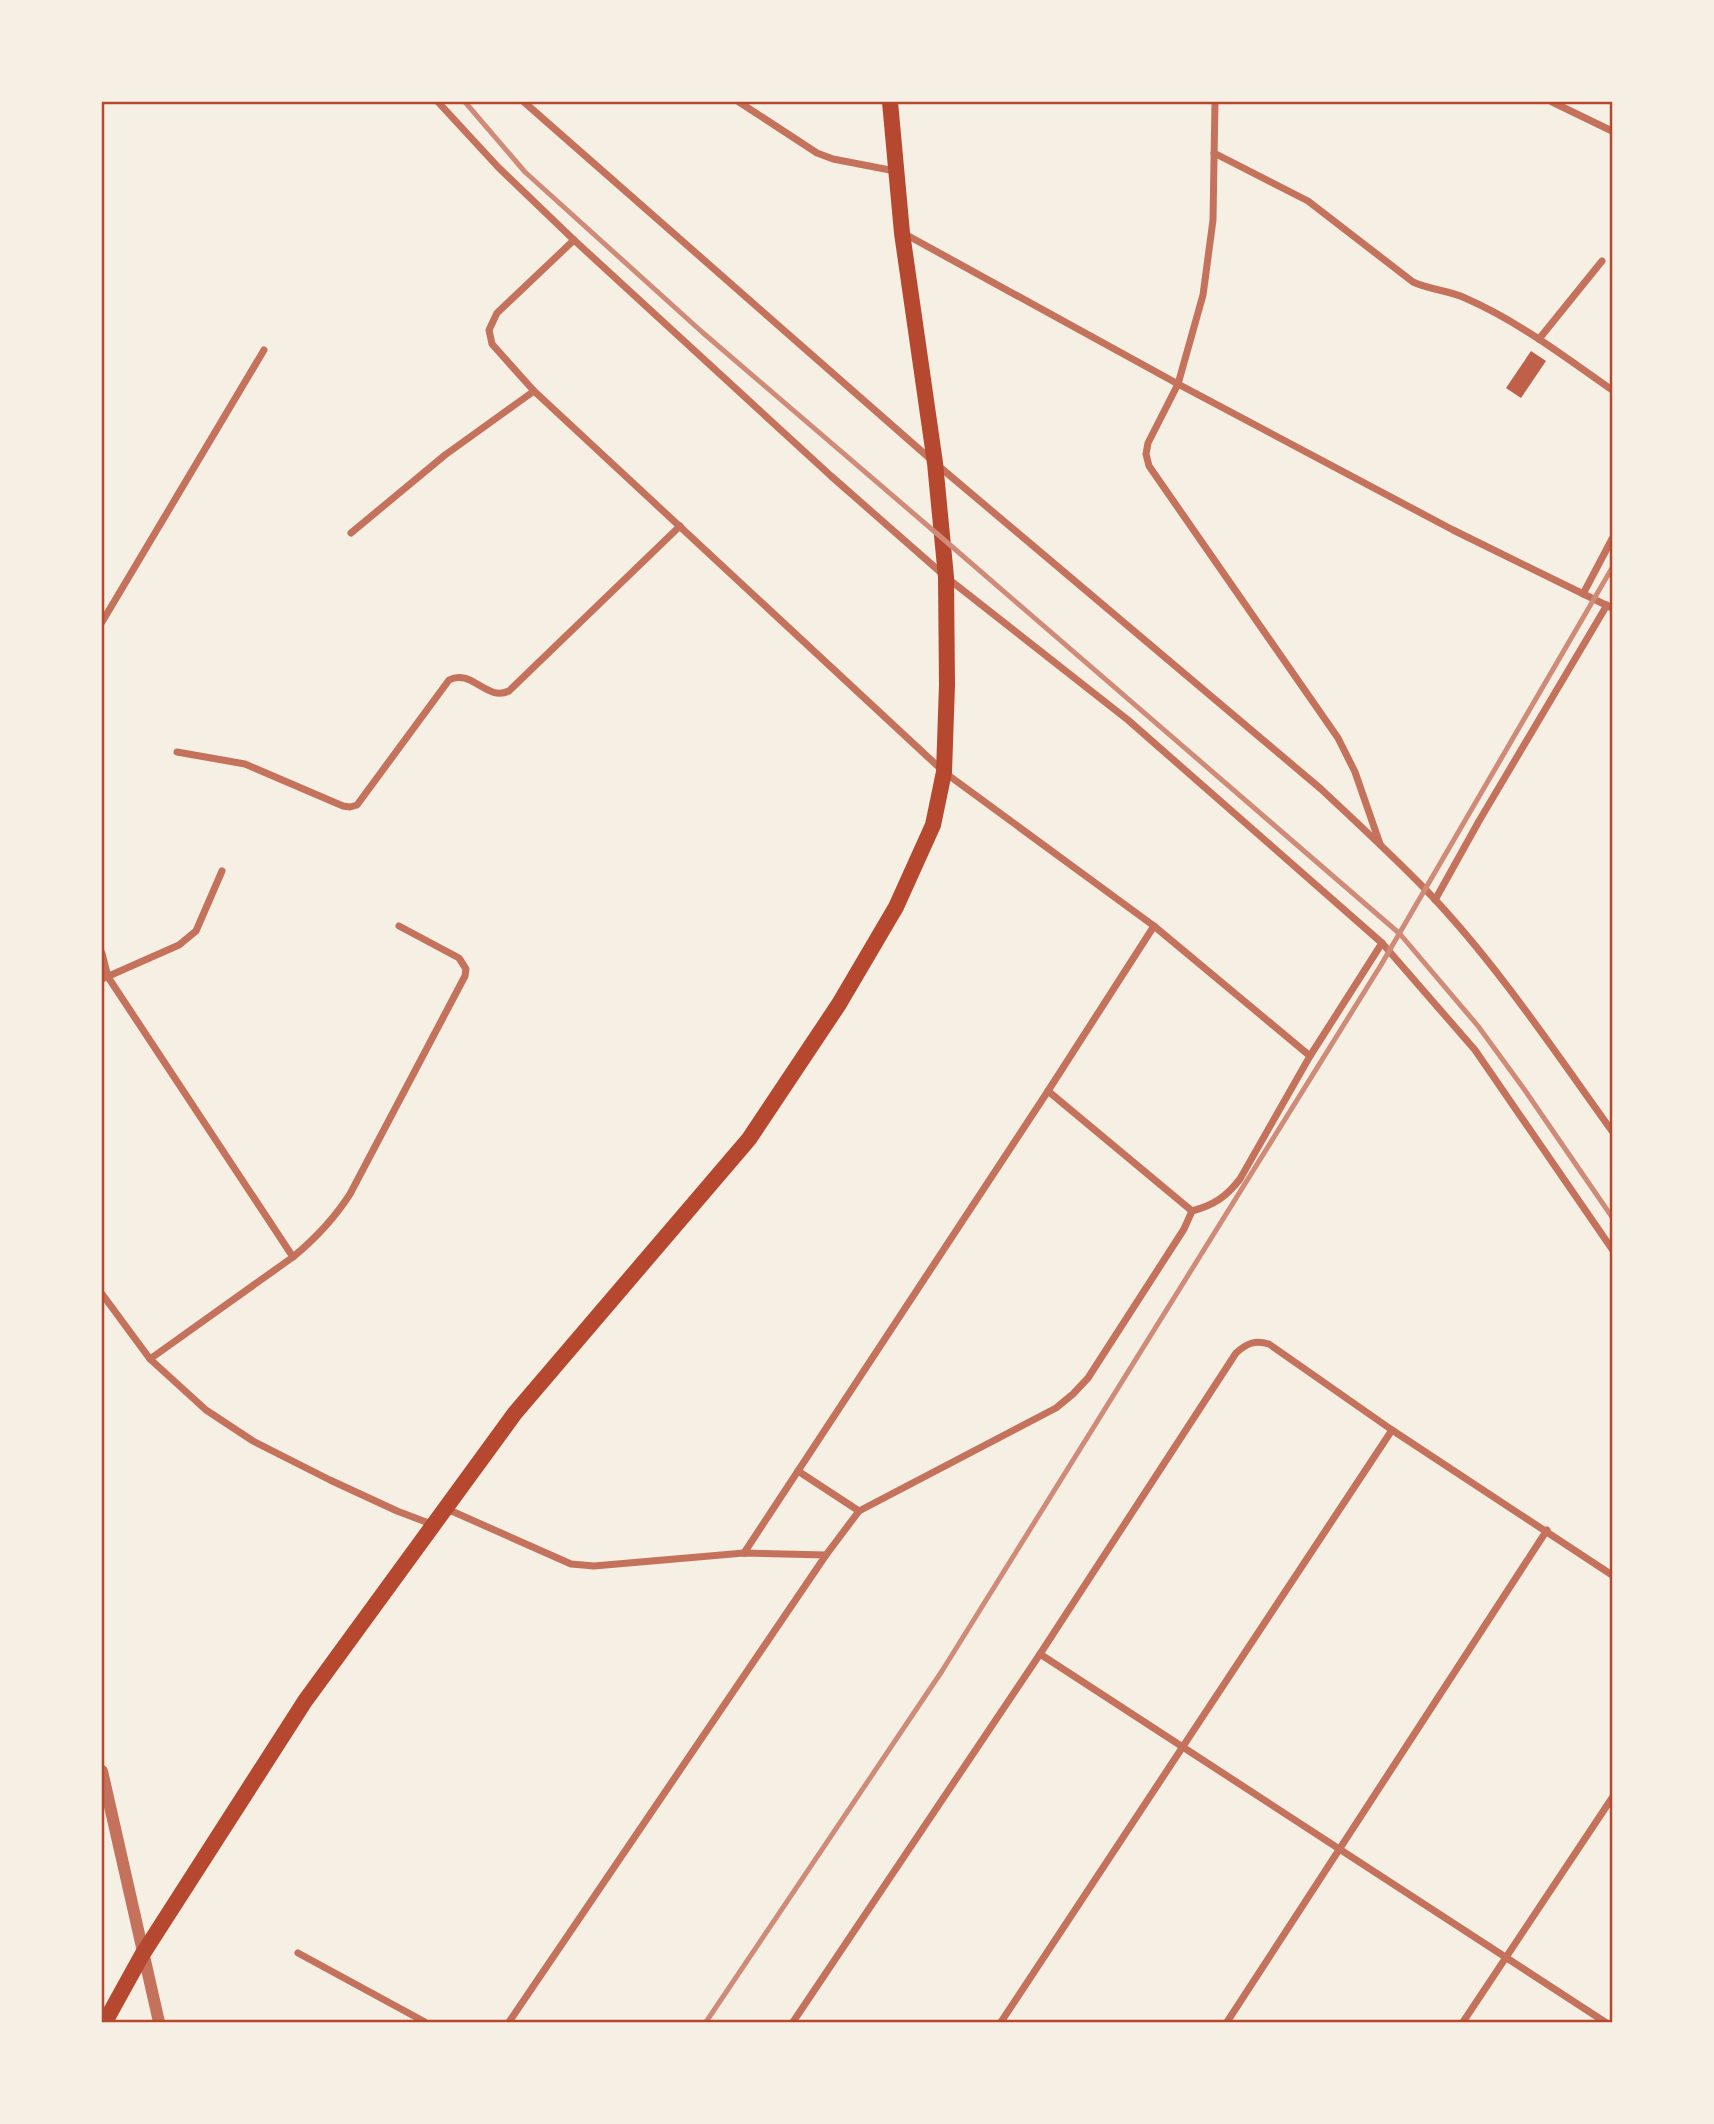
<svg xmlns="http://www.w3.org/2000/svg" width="1714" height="2124" font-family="'Noto Serif',serif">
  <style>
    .building { fill: #bf614a }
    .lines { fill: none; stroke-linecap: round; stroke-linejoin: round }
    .minor { stroke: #c5725c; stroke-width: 7 }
    .tertiary { stroke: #c5725c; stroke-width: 12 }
    .primary { stroke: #b5482f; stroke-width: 16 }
    .rail { stroke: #cf8b77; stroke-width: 5 }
    .neatline { fill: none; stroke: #b5482f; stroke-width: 2.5 }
  </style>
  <rect width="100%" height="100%" fill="#f6efe4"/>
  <path class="building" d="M 1531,351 L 1546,361 L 1521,398 L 1506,388 Z"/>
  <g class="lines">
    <g class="minor">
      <path d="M 438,102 L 498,167 L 574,240 L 831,476 L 946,577 L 1128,720 L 1382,943 L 1475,1050 L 1612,1249"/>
      <path d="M 524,102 L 935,463 L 1321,789 C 1356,822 1392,855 1426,890 C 1496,963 1553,1049 1612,1131"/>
      <path d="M 739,102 L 817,153 L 833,159 L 895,171"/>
      <path d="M 1215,102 L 1213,220 L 1203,295 L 1178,384 L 1148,443 L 1146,454 L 1149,466 L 1338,738 L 1355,772 L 1380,844"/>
      <path d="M 1552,102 L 1612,131"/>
      <path d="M 1214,153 L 1308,201 L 1413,282 C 1430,290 1448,290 1465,298 C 1518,321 1565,357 1612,390"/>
      <path d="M 903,233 L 1178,384 L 1453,530 L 1612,608"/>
      <path d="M 574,240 L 497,313 L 489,330 L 492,344 L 534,391 L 944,772 L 1154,926 L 1310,1056"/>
      <path d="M 1539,339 L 1602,261"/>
      <path d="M 351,533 L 445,455 L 534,391"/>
      <path d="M 1583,594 L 1612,539"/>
      <path d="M 102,622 L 264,350"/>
      <path d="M 177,752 L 245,764 L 343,806 L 350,807 L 357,805 L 449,680 C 471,668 487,702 509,691 L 680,526"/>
      <path d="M 1435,900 L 1479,821 L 1607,605"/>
      <path d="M 102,953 L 108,977 L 293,1257"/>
      <path d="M 102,979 L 179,945 L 196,931 L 222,871"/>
      <path d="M 1048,1091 L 1192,1211"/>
      <path d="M 102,1294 L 150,1359 L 206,1410 L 253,1441 L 330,1480 L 397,1511 L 434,1525"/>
      <path d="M 150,1359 L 293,1257 C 316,1238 334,1219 350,1194 L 465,976 L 466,969 L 459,958 L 399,926"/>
      <path d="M 798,1471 L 859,1511"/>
      <path d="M 447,1509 L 571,1564 L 594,1566 L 744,1553 L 826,1555"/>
      <path d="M 744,1553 L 1048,1091 L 1154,926"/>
      <path d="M 1040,1654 L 1605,2022"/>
      <path d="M 298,1953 L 425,2022"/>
      <path d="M 509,2022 L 826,1555 L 859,1511 L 1056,1408 L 1073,1394 L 1088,1378 L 1184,1229 L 1192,1211 C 1214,1205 1226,1197 1240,1179 L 1310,1056 L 1382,943"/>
      <path d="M 793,2022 L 1040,1654 L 1236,1353 C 1247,1343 1255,1340 1269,1344 L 1392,1430 L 1612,1575"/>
      <path d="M 1001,2022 L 1392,1430"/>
      <path d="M 1227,2022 L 1547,1530"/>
      <path d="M 1463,2022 L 1612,1798"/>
    </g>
    <path class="tertiary" d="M 102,1771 L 159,2022"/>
    <path class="primary" d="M 105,2022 L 142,1955 L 305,1701 L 515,1413 L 749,1139 L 839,1004 L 896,907 L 933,825 L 944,772 L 947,685 L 946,577 L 935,463 L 902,233 L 890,102"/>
    <g class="rail">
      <path d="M 465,102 L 525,172 L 702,332 L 942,538 L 1400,934 L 1478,1026 L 1524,1089 L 1612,1217"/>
      <path d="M 706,2022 L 942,1671 L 1381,965 L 1612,568"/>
    </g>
  </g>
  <rect width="1714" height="2124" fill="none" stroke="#f6efe4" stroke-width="206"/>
  <rect x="103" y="103" width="1508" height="1918" class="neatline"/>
</svg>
